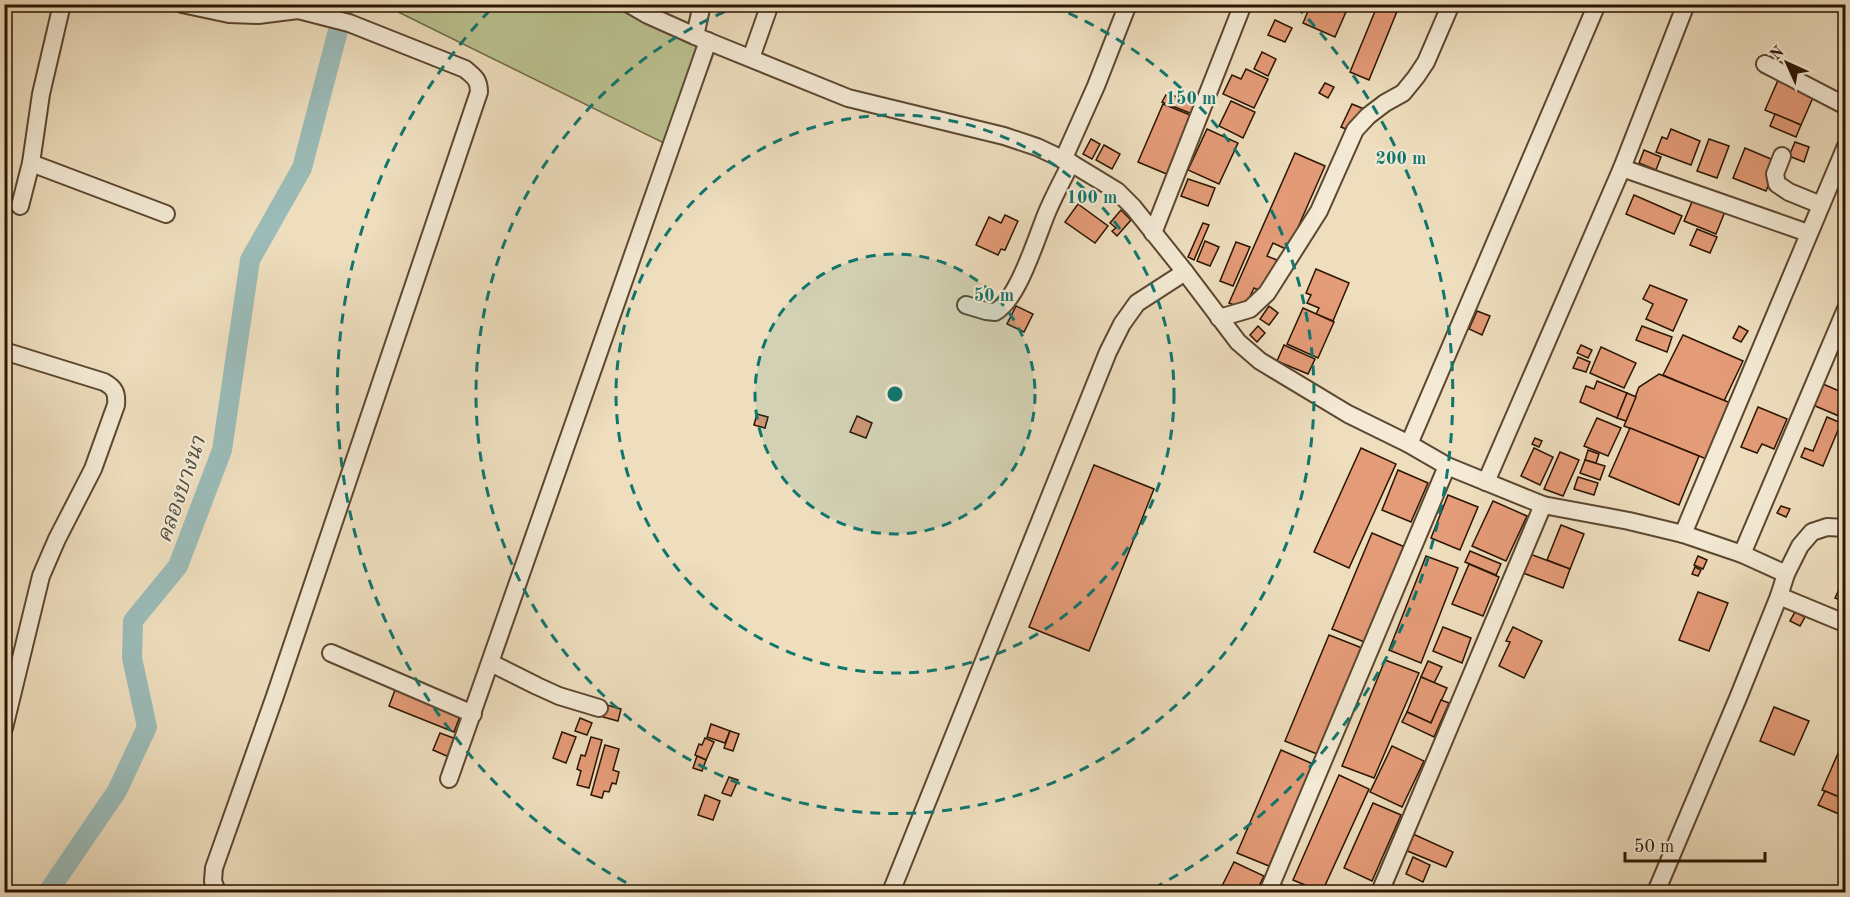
<svg xmlns="http://www.w3.org/2000/svg" width="1850" height="897" font-family="'Old Standard TT','Noto Serif Thai',serif">
  <style>
    .green { fill: #bbc190; stroke: #736b48; stroke-width: 1.5 }
    .lines { fill: none; stroke-linecap: round; stroke-linejoin: round }
    .canal { stroke: #9bbbb8; stroke-width: 20 }
    .building { fill: #e49b77; stroke: #2b1500; stroke-width: 1.5 }
    .minor-casing { stroke: #5c4730; stroke-width: 20 }
    .minor { stroke: #f4ead5; stroke-width: 16 }
    .ring { fill: none; stroke: #0f766e; stroke-width: 3; stroke-dasharray: 10 8 }
    .labels { text-anchor: middle; stroke-width: 4.5; stroke-linejoin: round; paint-order: stroke }
    .water-label { font-size: 22px; font-style: italic; fill: #524f40; stroke: #f4ead5 }
    .centre { fill: #0f766e; stroke: #f4ead5; stroke-width: 3 }
    .ring-label { font-size: 18px; text-anchor: middle; font-weight: bold; fill: #0f766e; stroke: #f4ead5; stroke-width: 4.5; stroke-linejoin: round; paint-order: stroke }
  </style>
  <rect width="100%" height="100%" fill="#eedebe"/>
  <filter id="stains"><feTurbulence type="fractalNoise" baseFrequency=".00333" numOctaves="4"/><feColorMatrix values="0 0 0 0 .2 0 0 0 0 .09 0 0 0 0 .02 0 0 0 .5 -.17"/></filter>
  <radialGradient id="worn" r=".72"><stop offset=".6" stop-color="#630" stop-opacity="0"/><stop offset="1" stop-color="#630" stop-opacity=".3"/></radialGradient>
  <path class="green" d="M 384,5 L 650,5 L 656,11 L 719,39 L 678,150 Z"/>
  <g class="lines">
    <path class="canal" d="M 48,892 L 117,791 L 147,727 L 132,658 L 133,621 L 178,566 L 222,450 L 250,260 L 302,168 L 345,4"/>
  </g>
  <g class="building">
    <path d="M 1311,4 L 1349,5 L 1335,37 L 1303,23 Z"/>
    <path d="M 1378,4 L 1400,4 L 1369,80 L 1350,72 Z"/>
    <path d="M 1275,20 L 1292,28 L 1285,42 L 1268,35 Z"/>
    <path d="M 1262,52 L 1276,59 L 1268,76 L 1254,69 Z"/>
    <path d="M 1246,69 L 1268,79 L 1254,108 L 1223,94 L 1232,75 L 1241,79 Z"/>
    <path d="M 1779,78 L 1815,93 L 1801,125 L 1765,110 Z"/>
    <path d="M 1325,83 L 1334,87 L 1328,98 L 1319,93 Z"/>
    <path d="M 1167,93 L 1199,106 L 1195,115 L 1162,102 Z"/>
    <path d="M 1231,101 L 1255,112 L 1243,138 L 1219,126 Z"/>
    <path d="M 1163,104 L 1195,117 L 1169,175 L 1138,162 Z"/>
    <path d="M 1352,104 L 1364,109 L 1353,132 L 1341,127 Z"/>
    <path d="M 1775,114 L 1801,125 L 1796,137 L 1770,126 Z"/>
    <path d="M 1207,129 L 1238,143 L 1219,184 L 1188,170 Z"/>
    <path d="M 1671,129 L 1700,141 L 1691,165 L 1656,152 L 1662,137 L 1667,139 Z"/>
    <path d="M 1091,139 L 1100,144 L 1092,159 L 1083,154 Z"/>
    <path d="M 1709,139 L 1729,146 L 1717,178 L 1697,171 Z"/>
    <path d="M 1795,142 L 1809,147 L 1804,162 L 1789,156 Z"/>
    <path d="M 1104,145 L 1120,154 L 1112,169 L 1096,160 Z"/>
    <path d="M 1745,148 L 1778,162 L 1766,191 L 1733,178 Z"/>
    <path d="M 1644,150 L 1661,157 L 1656,170 L 1639,163 Z"/>
    <path d="M 1295,153 L 1325,166 L 1288,250 L 1273,243 L 1267,256 L 1277,260 L 1263,292 L 1254,288 L 1244,309 L 1229,303 Z"/>
    <path d="M 1188,179 L 1215,188 L 1208,206 L 1181,196 Z"/>
    <path d="M 1634,195 L 1682,216 L 1674,234 L 1626,214 Z"/>
    <path d="M 1694,197 L 1726,209 L 1716,234 L 1684,221 Z"/>
    <path d="M 1078,204 L 1108,226 L 1095,243 L 1065,222 Z"/>
    <path d="M 1121,210 L 1131,220 L 1117,236 L 1112,231 L 1116,228 L 1110,223 Z"/>
    <path d="M 1005,215 L 1018,221 L 1005,250 L 1001,249 L 998,255 L 976,245 L 989,217 L 1001,223 Z"/>
    <path d="M 1203,223 L 1209,225 L 1194,260 L 1188,257 Z"/>
    <path d="M 1697,229 L 1717,237 L 1710,253 L 1690,245 Z"/>
    <path d="M 1205,241 L 1219,247 L 1210,266 L 1197,261 Z"/>
    <path d="M 1236,242 L 1250,247 L 1233,286 L 1220,281 Z"/>
    <path d="M 1316,269 L 1349,283 L 1333,321 L 1316,314 L 1319,308 L 1307,303 L 1311,295 L 1306,293 Z"/>
    <path d="M 1650,285 L 1687,300 L 1673,331 L 1646,319 L 1653,304 L 1643,299 Z"/>
    <path d="M 1016,306 L 1033,314 L 1024,332 L 1007,324 Z"/>
    <path d="M 1269,306 L 1278,313 L 1269,325 L 1260,319 Z"/>
    <path d="M 1303,308 L 1334,322 L 1318,358 L 1287,344 Z"/>
    <path d="M 1477,311 L 1490,316 L 1482,335 L 1469,329 Z"/>
    <path d="M 1258,326 L 1265,333 L 1257,342 L 1250,335 Z"/>
    <path d="M 1642,326 L 1672,337 L 1667,352 L 1636,340 Z"/>
    <path d="M 1739,326 L 1748,331 L 1741,342 L 1733,338 Z"/>
    <path d="M 1683,335 L 1743,361 L 1724,401 L 1663,375 Z"/>
    <path d="M 1284,345 L 1315,359 L 1308,374 L 1277,361 Z"/>
    <path d="M 1581,345 L 1592,350 L 1588,358 L 1577,353 Z"/>
    <path d="M 1601,347 L 1636,363 L 1624,388 L 1590,373 Z"/>
    <path d="M 1578,357 L 1590,362 L 1586,372 L 1573,368 Z"/>
    <path d="M 1659,374 L 1733,404 L 1709,460 L 1624,426 L 1639,387 Z"/>
    <path d="M 1597,381 L 1627,393 L 1617,418 L 1580,402 L 1586,386 L 1594,389 Z"/>
    <path d="M 1823,384 L 1846,394 L 1846,419 L 1813,405 Z"/>
    <path d="M 1627,393 L 1636,397 L 1626,421 L 1617,418 Z"/>
    <path d="M 1758,407 L 1787,419 L 1774,449 L 1762,444 L 1757,453 L 1741,447 Z"/>
    <path d="M 757,414 L 768,417 L 765,428 L 754,425 Z"/>
    <path d="M 857,416 L 872,423 L 866,438 L 850,432 Z"/>
    <path d="M 1827,417 L 1841,423 L 1823,466 L 1801,457 L 1805,448 L 1813,451 Z"/>
    <path d="M 1597,418 L 1621,428 L 1608,456 L 1584,446 Z"/>
    <path d="M 1630,428 L 1699,456 L 1679,505 L 1609,476 Z"/>
    <path d="M 1535,438 L 1542,441 L 1539,447 L 1532,444 Z"/>
    <path d="M 1361,448 L 1396,464 L 1349,568 L 1314,552 Z"/>
    <path d="M 1534,448 L 1553,457 L 1540,485 L 1521,476 Z"/>
    <path d="M 1588,450 L 1599,454 L 1596,463 L 1585,460 Z"/>
    <path d="M 1560,452 L 1579,460 L 1563,496 L 1544,489 Z"/>
    <path d="M 1585,460 L 1605,466 L 1600,480 L 1580,473 Z"/>
    <path d="M 1094,465 L 1154,489 L 1089,651 L 1029,627 Z"/>
    <path d="M 1398,470 L 1428,483 L 1411,522 L 1382,510 Z"/>
    <path d="M 1578,477 L 1598,483 L 1594,495 L 1574,489 Z"/>
    <path d="M 1448,495 L 1478,507 L 1460,550 L 1431,538 Z"/>
    <path d="M 1493,501 L 1527,516 L 1506,561 L 1472,546 Z"/>
    <path d="M 1781,506 L 1790,509 L 1786,517 L 1777,513 Z"/>
    <path d="M 1561,525 L 1584,534 L 1570,569 L 1547,560 Z"/>
    <path d="M 1372,533 L 1407,548 L 1367,643 L 1332,629 Z"/>
    <path d="M 1470,551 L 1501,564 L 1496,575 L 1465,562 Z"/>
    <path d="M 1530,554 L 1570,569 L 1563,588 L 1523,573 Z"/>
    <path d="M 1426,556 L 1458,568 L 1421,663 L 1389,650 Z"/>
    <path d="M 1698,556 L 1707,560 L 1703,569 L 1694,565 Z"/>
    <path d="M 1469,564 L 1499,577 L 1483,616 L 1452,604 Z"/>
    <path d="M 1695,567 L 1701,570 L 1698,576 L 1692,574 Z"/>
    <path d="M 1846,574 L 1846,602 L 1835,598 Z"/>
    <path d="M 1698,592 L 1728,603 L 1709,651 L 1679,640 Z"/>
    <path d="M 1795,612 L 1805,617 L 1800,626 L 1790,621 Z"/>
    <path d="M 1443,627 L 1471,638 L 1462,663 L 1433,651 Z"/>
    <path d="M 1513,627 L 1542,641 L 1524,678 L 1499,666 L 1510,642 L 1506,641 Z"/>
    <path d="M 1329,635 L 1362,648 L 1317,754 L 1285,741 Z"/>
    <path d="M 1385,660 L 1419,673 L 1374,778 L 1342,766 Z"/>
    <path d="M 1428,661 L 1442,667 L 1434,683 L 1421,677 Z"/>
    <path d="M 1421,677 L 1447,688 L 1431,723 L 1407,712 Z"/>
    <path d="M 395,690 L 460,716 L 454,732 L 389,706 Z"/>
    <path d="M 1441,700 L 1449,703 L 1434,737 L 1402,722 L 1407,712 L 1431,723 Z"/>
    <path d="M 607,705 L 621,709 L 618,721 L 603,717 Z"/>
    <path d="M 1774,707 L 1809,721 L 1794,755 L 1760,741 Z"/>
    <path d="M 580,718 L 592,723 L 587,735 L 575,731 Z"/>
    <path d="M 711,724 L 730,731 L 725,743 L 707,737 Z"/>
    <path d="M 730,731 L 739,734 L 733,751 L 724,748 Z"/>
    <path d="M 562,732 L 576,737 L 566,763 L 553,758 Z"/>
    <path d="M 440,733 L 456,739 L 449,757 L 433,750 Z"/>
    <path d="M 1846,735 L 1846,800 L 1822,790 Z"/>
    <path d="M 591,737 L 602,740 L 589,788 L 577,785 L 581,771 L 577,769 L 581,755 L 585,756 Z"/>
    <path d="M 705,738 L 714,742 L 706,760 L 695,755 L 699,744 L 702,745 Z"/>
    <path d="M 605,745 L 619,749 L 613,770 L 619,772 L 616,784 L 612,783 L 609,792 L 604,791 L 602,798 L 591,795 Z"/>
    <path d="M 1392,746 L 1424,761 L 1402,807 L 1370,792 Z"/>
    <path d="M 1281,750 L 1313,764 L 1269,866 L 1237,853 Z"/>
    <path d="M 697,756 L 706,760 L 702,771 L 693,768 Z"/>
    <path d="M 1339,775 L 1369,789 L 1322,892 L 1293,880 Z"/>
    <path d="M 729,777 L 738,780 L 731,796 L 722,793 Z"/>
    <path d="M 1825,791 L 1846,800 L 1846,817 L 1818,805 Z"/>
    <path d="M 705,795 L 720,801 L 713,820 L 698,815 Z"/>
    <path d="M 1373,803 L 1401,815 L 1372,881 L 1344,868 Z"/>
    <path d="M 1413,834 L 1453,852 L 1446,867 L 1405,850 Z"/>
    <path d="M 1413,857 L 1430,865 L 1423,882 L 1406,874 Z"/>
    <path d="M 1234,862 L 1264,876 L 1256,892 L 1219,892 Z"/>
    <path d="M 1283,885 L 1302,892 L 1280,892 Z"/>
    <path d="M 1348,886 L 1361,892 L 1345,892 Z"/>
  </g>
  <g class="lines">
    <g class="minor-casing">
      <g id="minor">
        <path d="M 182,4 L 229,14 L 258,15 L 298,10 L 349,23 L 465,69 C 474,77 479,79 479,92 L 275,696 L 214,868 L 213,881 L 217,892"/>
        <path d="M 629,4 L 648,15 L 695,36 L 848,98 L 1004,136 L 1037,147 L 1071,163 L 1117,191 L 1133,207 L 1185,272 L 1238,342 L 1260,361 L 1348,414 L 1409,444 L 1447,466 L 1543,505 L 1629,521 L 1683,534 L 1742,554 L 1786,574"/>
        <path d="M 695,36 L 702,4"/>
        <path d="M 751,58 L 770,4"/>
        <path d="M 1765,64 L 1846,106"/>
        <path d="M 1782,156 L 1775,174 L 1777,184 L 1789,192 L 1821,205"/>
        <path d="M 1063,160 L 1096,86 L 1128,4"/>
        <path d="M 31,163 L 166,214"/>
        <path d="M 1622,168 L 1808,233"/>
        <path d="M 20,206 L 31,163 L 41,94 L 62,4"/>
        <path d="M 1153,233 L 1243,4"/>
        <path d="M 966,305 L 986,311 L 995,312 C 1019,299 1037,235 1048,210 C 1055,194 1063,179 1071,163"/>
        <path d="M 1219,318 L 1250,309 L 1267,293 L 1319,211 L 1355,130 L 1368,116 L 1385,103 L 1403,93 L 1416,77 L 1426,62 L 1451,4"/>
        <path d="M 4,351 L 104,382 C 115,388 117,393 116,405 L 93,469 L 57,539 L 41,576 L 4,728"/>
        <path d="M 1409,444 L 1597,4"/>
        <path d="M 1486,482 L 1622,168 L 1686,4"/>
        <path d="M 1683,534 L 1846,146"/>
        <path d="M 1742,554 L 1846,309"/>
        <path d="M 1779,596 L 1842,622"/>
        <path d="M 331,653 L 473,714"/>
        <path d="M 491,663 L 537,686 L 559,696 L 599,708"/>
        <path d="M 449,779 L 708,41"/>
        <path d="M 891,892 L 1108,352 L 1122,324 L 1137,303 L 1185,272"/>
        <path d="M 1268,892 L 1447,466"/>
        <path d="M 1380,892 L 1543,505"/>
        <path d="M 1656,892 L 1738,698 L 1779,596 L 1786,574 L 1800,546 L 1812,532 L 1827,527 L 1846,528"/>
      </g>
    </g>
    <use href="#minor" class="minor"/>
  </g>
  <circle cx="895" cy="394" r="140" fill="#0f766e" fill-opacity=".12"/>
  <g class="ring">
    <circle cx="895" cy="394" r="140"/>
    <circle cx="895" cy="394" r="279"/>
    <path d="M1052 6A419 419 0 1 1 738 6"/>
    <path d="M642 891A558 558 0 0 1 494 6M1296 6A558 558 0 0 1 1148 891"/>
  </g>
  <g class="labels">
    <g class="water-label">
      <text transform="translate(180 489) rotate(-71)" y="8">คลองบางนา</text>
    </g>
  </g>
  <circle cx="895" cy="394" r="9" class="centre"/>
  <g class="ring-label">
    <text x="1191" y="104">150 m</text>
    <text x="1401" y="164">200 m</text>
    <text x="1092" y="203">100 m</text>
    <text x="994" y="301">50 m</text>
  </g>
  <rect width="1850" height="897" fill="none" stroke="#eedebe" stroke-width="24"/>
  <rect x="6" y="6" width="1838" height="885" fill="none" stroke="#2b1500" stroke-width="3"/>
  <rect x="12" y="12" width="1826" height="873" fill="none" stroke="#2b1500" stroke-width="1.5"/>
  <g transform="translate(1787 63) rotate(315)" stroke="#f4ead5" stroke-width="4.5" paint-order="stroke">
  <path d="M0-4.5L10 22L0 15L-10 22Z" fill="#2b1500"/>
  <text y="-9" font-size="16" font-weight="bold" text-anchor="middle" fill="#2b1500">N</text>
  </g>
  <path d="M1625 852v9h140v-9" fill="none" stroke="#2b1500" stroke-width="3"/>
  <text x="1634" y="852" font-size="18" fill="#2b1500" stroke="#f4ead5" stroke-width="4.5" paint-order="stroke">50 m</text>
  <rect width="100%" height="100%" filter="url(#stains)"/>
  <rect width="100%" height="100%" fill="url(#worn)"/>
</svg>
